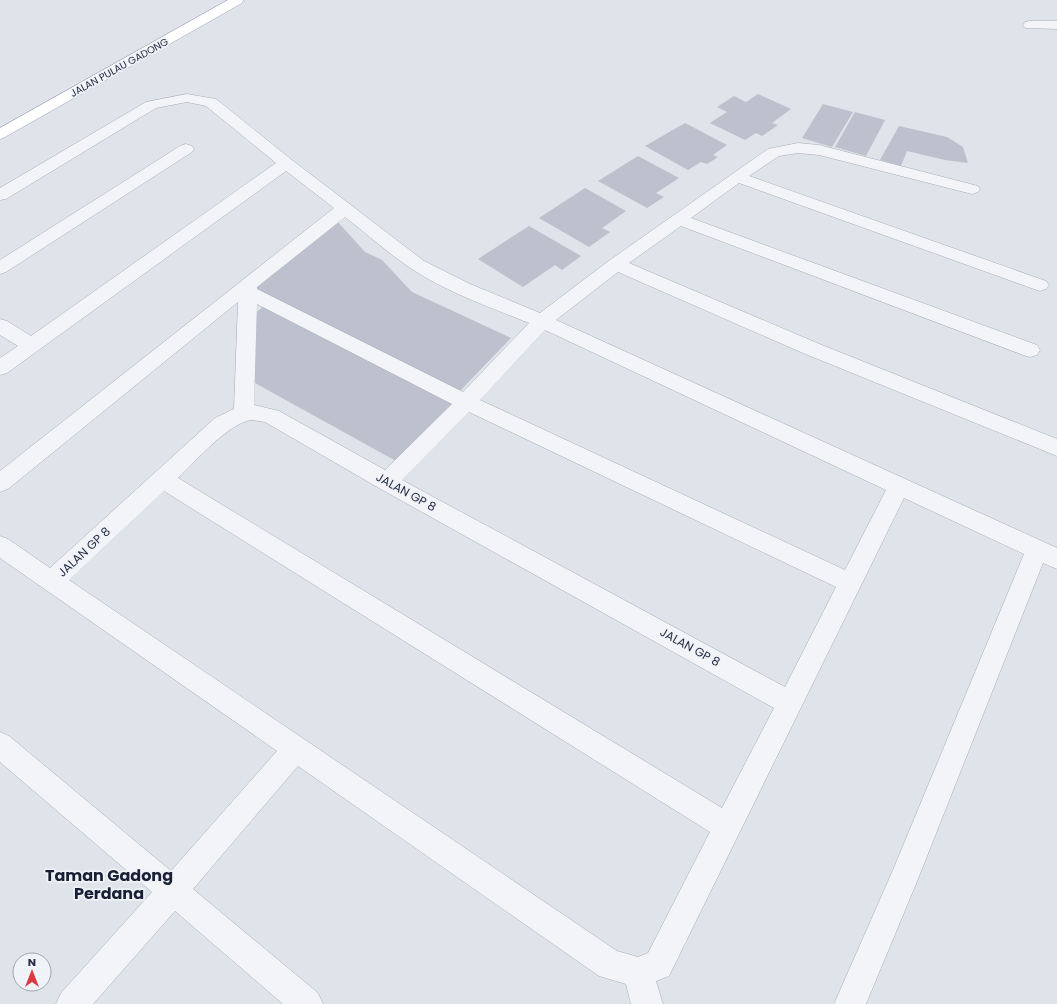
<svg xmlns="http://www.w3.org/2000/svg" width="1057" height="1004" font-family="Poppins,sans-serif">
  <style>
    .building { fill: #bcc1cd }
    .lines { fill: none; stroke-linecap: round; stroke-linejoin: round }
    .minor-casing { stroke: #a8adb8; stroke-width: 1 }
    .major-casing { stroke: #9ea5b7; stroke-width: 1 }
    .minor { fill: #f3f4f8; fill-rule: evenodd }
    .major { fill: #fff; fill-rule: evenodd }
    .labels { text-anchor: middle; stroke-width: 3.5; stroke-linejoin: round; paint-order: stroke }
    .far-street-label { font-size: 10px; fill: #262e43; stroke: #eff2f7 }
    .street-label { font-size: 12px; fill: #262e43; stroke: #eff2f7 }
    .near-neighbourhood-label { font-size: 16px; font-weight: bold; fill: #191f34; stroke: #eff2f7 }
  </style>
  <rect width="100%" height="100%" fill="#dfe3ea"/>
  <g class="building">
    <path d="M 758,94 L 791,109 L 772,123 L 778,125 L 762,136 L 756,133 L 745,140 L 710,123 L 727,112 L 717,107 L 734,96 L 746,102 Z"/>
    <path d="M 823,104 L 853,112 L 832,147 L 802,138 Z"/>
    <path d="M 855,112 L 885,120 L 866,156 L 835,147 Z"/>
    <path d="M 685,123 L 727,145 L 713,155 L 718,157 L 707,164 L 701,162 L 688,170 L 645,146 Z"/>
    <path d="M 899,126 L 947,137 L 963,147 L 968,163 L 945,160 L 907,151 L 901,166 L 880,160 Z"/>
    <path d="M 638,156 L 679,178 L 656,193 L 664,197 L 647,208 L 598,181 Z"/>
    <path d="M 585,188 L 626,211 L 602,228 L 610,232 L 589,247 L 539,218 Z"/>
    <path d="M 336,220 L 365,252 L 382,260 L 412,292 L 511,338 L 459,392 L 249,288 Z"/>
    <path d="M 529,226 L 581,256 L 562,270 L 555,265 L 523,287 L 478,259 Z"/>
    <path d="M 264,306 L 452,404 L 396,461 L 255,383 L 254,314 Z"/>
  </g>
  <g class="lines">
    <g class="minor-casing">
      <g id="minor">
        <path d="M 1030,21 L 1057,21 L 1057,29 L 1025,28 L 1023,25 L 1025,22 Z"/>
        <path d="M 187,94 L 216,99 L 292,160 L 424,261 L 470,284 L 540,313 L 610,260 L 768,149 L 798,143 L 819,145 L 978,186 L 980,189 L 978,192 L 972,194 L 819,155 L 798,153 L 779,156 L 749,176 L 1046,281 L 1049,285 L 1046,289 L 1040,291 L 1034,289 L 739,183 L 691,218 L 1037,345 L 1040,350 L 1037,355 L 1030,357 L 1023,355 L 681,226 L 629,263 L 817,343 L 1057,439 L 1057,456 L 803,353 L 618,272 L 556,320 L 1057,548 L 1057,569 L 1043,563 L 918,879 L 866,1004 L 834,1004 L 893,870 L 1024,554 L 904,498 L 669,976 L 656,981 L 663,1004 L 631,1004 L 626,984 L 599,976 L 298,766 L 193,889 L 318,993 L 323,1004 L 283,1004 L 175,911 L 93,1004 L 56,1004 L 61,993 L 152,892 L 0,762 L 0,732 L 9,736 L 171,871 L 277,751 L 0,558 L 0,536 L 8,539 L 50,568 L 215,418 L 234,409 L 238,302 L 8,489 L 0,492 L 0,471 L 334,208 L 286,171 L 7,373 L 0,375 L 0,358 L 18,346 L 0,335 L 0,319 L 7,321 L 31,336 L 276,163 L 206,106 L 187,102 L 156,108 L 6,199 L 0,200 L 0,188 L 146,102 ZM 345,217 C 367,234 389,254 412,269 C 448,293 490,307 529,323 L 463,392 L 257,289 L 257,287 ZM 257,304 L 452,404 L 385,470 L 279,411 L 254,405 ZM 545,330 L 886,490 L 845,570 L 480,400 ZM 469,412 L 836,587 L 785,687 L 402,480 ZM 252,420 L 265,422 L 379,488 L 774,708 L 722,808 L 178,478 C 195,462 229,422 252,420 ZM 164,491 L 710,832 L 648,953 L 638,957 L 617,951 L 69,580 Z"/>
        <path d="M 186,144 L 192,146 L 194,149 L 192,152 L 6,272 L 0,274 L 0,260 L 180,146 Z"/>
      </g>
    </g>
    <g class="major-casing">
      <path id="major" d="M 228,0 L 243,0 L 242,3 L 5,137 L 0,139 L 0,128 Z"/>
    </g>
    <use href="#minor" class="minor"/>
    <use href="#major" class="major"/>
  </g>
  <g class="labels">
    <g class="far-street-label">
      <text transform="translate(119 67) rotate(-29)" y="4">JALAN PULAU GADONG</text>
    </g>
    <g class="street-label">
      <text transform="translate(406 492) rotate(29)" y="4">JALAN GP 8</text>
      <text transform="translate(84 552) rotate(-43)" y="4">JALAN GP 8</text>
      <text transform="translate(690 647) rotate(29)" y="4">JALAN GP 8</text>
    </g>
    <g class="near-neighbourhood-label">
      <text x="109" y="881">Taman Gadong<tspan x="109" dy="18">Perdana</tspan></text>
    </g>
  </g>
  <g transform="translate(32 972)"><circle r="19" fill="#eff2f7" stroke="#9fa4af"/>
  <path d="M0-3L7 15L0 10L-7 15Z" fill="#db3841"/>
  <text y="-6" font-size="11" font-weight="bold" text-anchor="middle" fill="#262e43">N</text>
  </g>
</svg>
